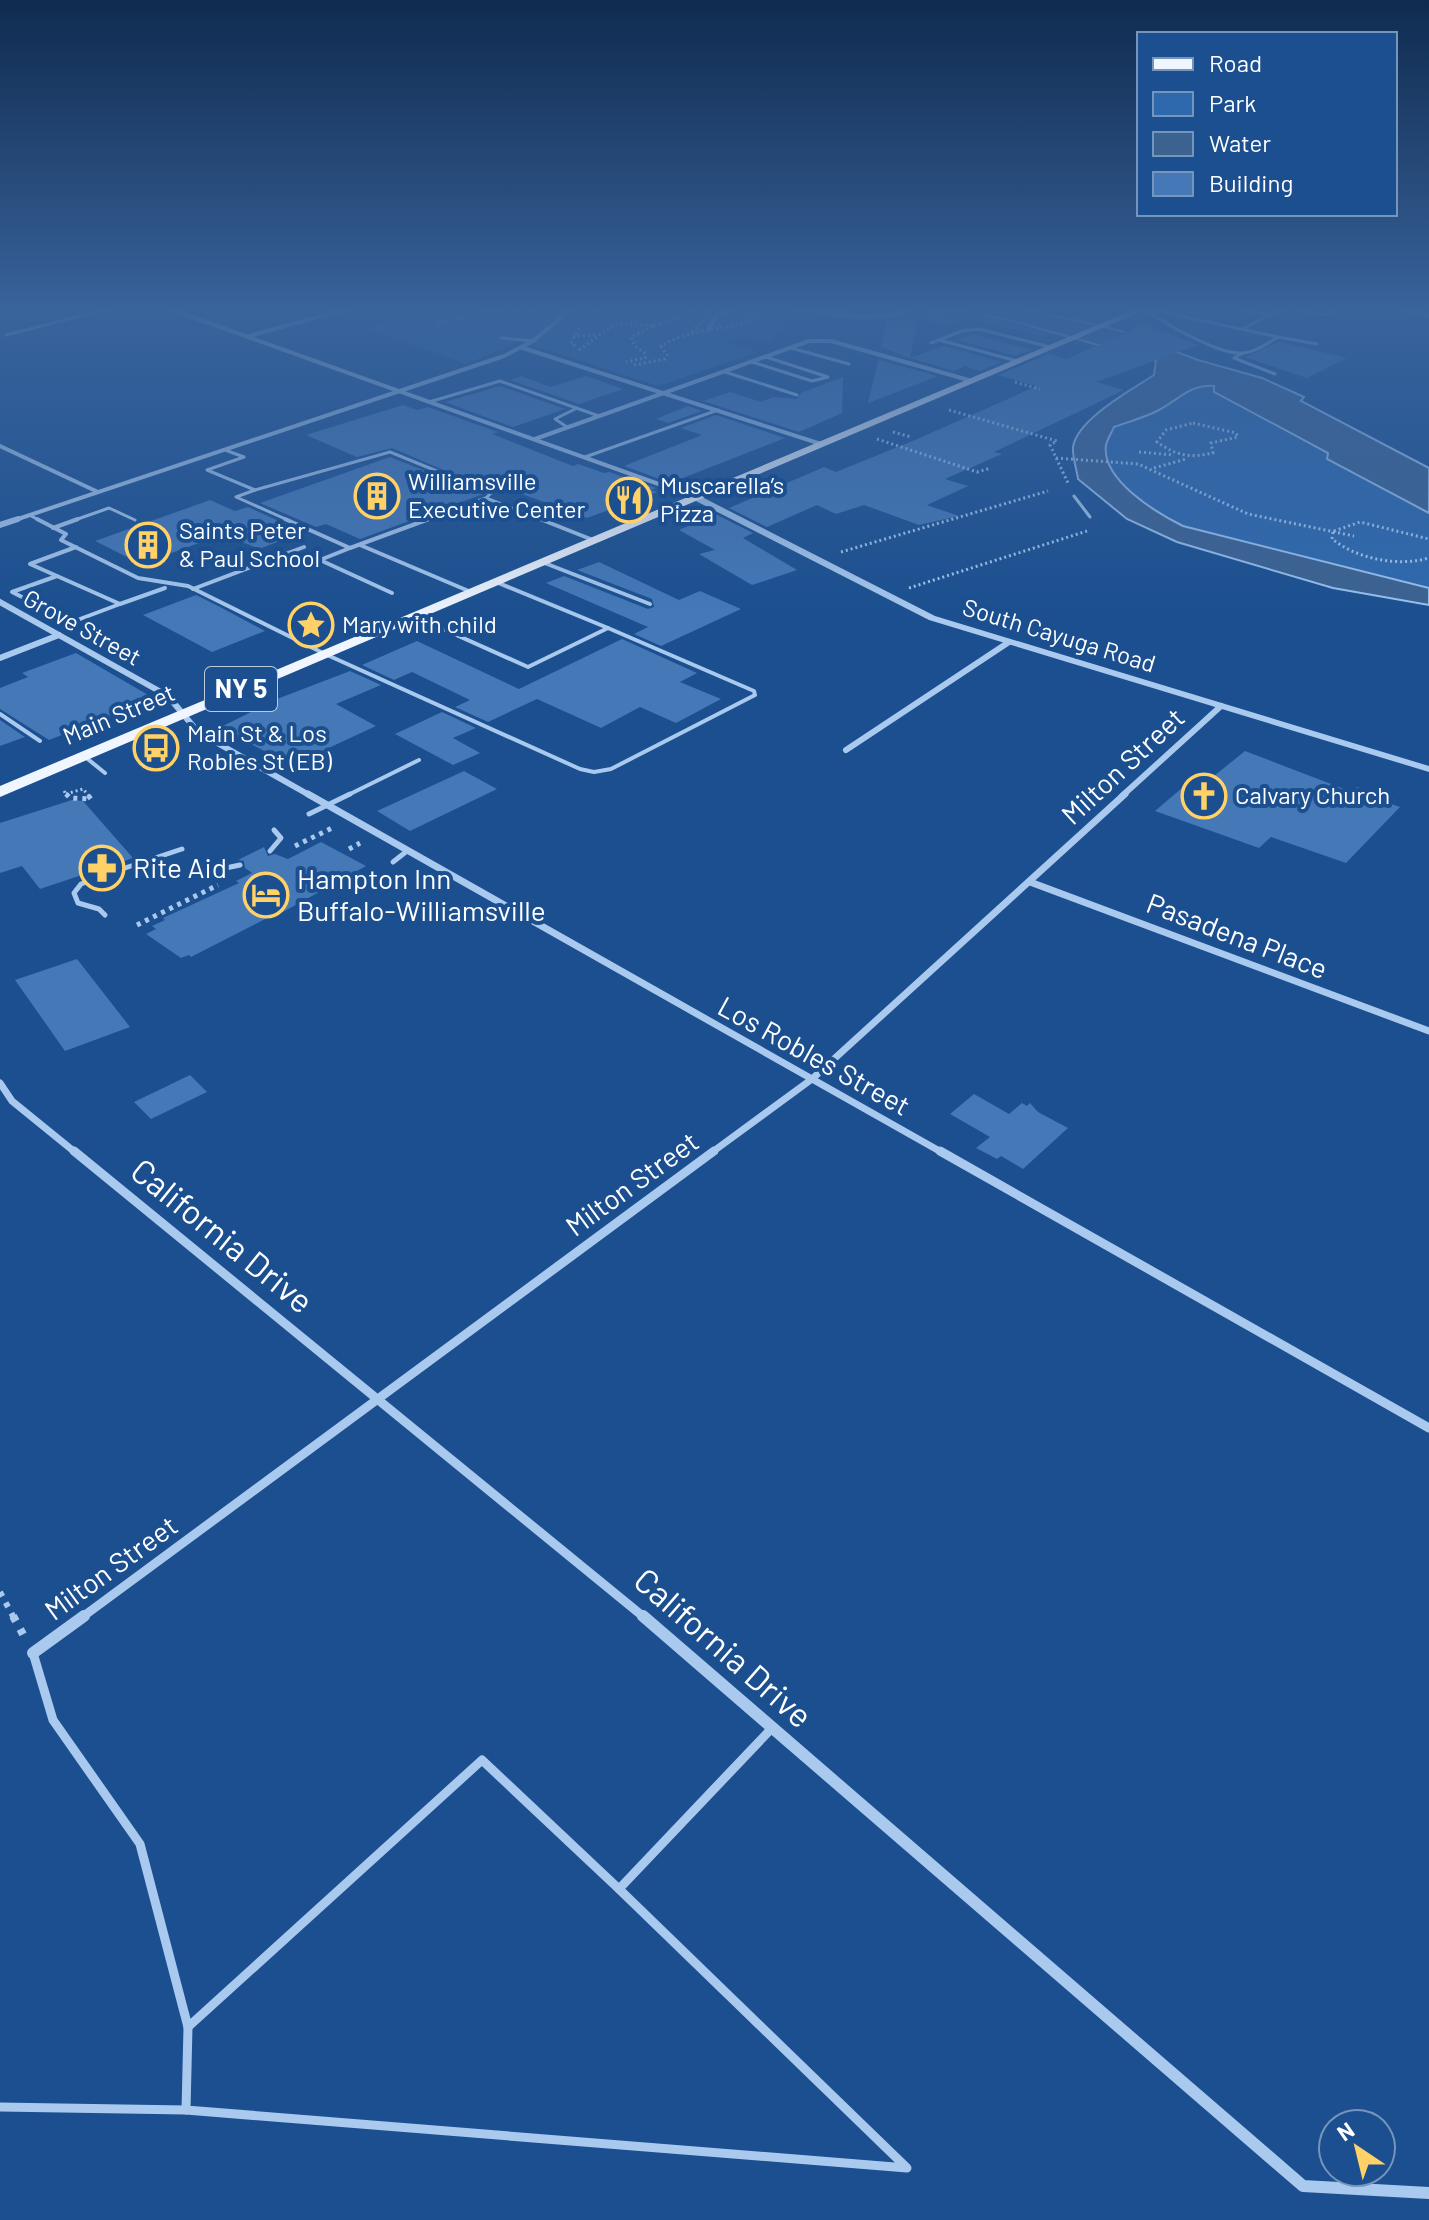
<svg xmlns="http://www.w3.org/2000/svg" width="1429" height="2220" font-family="Barlow,sans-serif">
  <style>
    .green { fill: #2e69ad }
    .water { fill: #3c6290; stroke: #9cc4f0; stroke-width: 2 }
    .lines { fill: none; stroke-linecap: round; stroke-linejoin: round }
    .stream { stroke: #9cc4f0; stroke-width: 5 }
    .building { fill: #4478b7 }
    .path-far3 { stroke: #a9c9ee; stroke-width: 3; stroke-dasharray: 2 3; stroke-linecap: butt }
    .path-far2 { stroke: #a9c9ee; stroke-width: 5; stroke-dasharray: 4 5; stroke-linecap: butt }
    .path-far1 { stroke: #a9c9ee; stroke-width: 6; stroke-dasharray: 5 7; stroke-linecap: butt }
    .path { stroke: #a9c9ee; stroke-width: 8; stroke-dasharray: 6 9; stroke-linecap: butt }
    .service-far3 { stroke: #a9c9ee; stroke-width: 3 }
    .service-far2 { stroke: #a9c9ee; stroke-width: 4 }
    .service-far1 { stroke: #a9c9ee; stroke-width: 5 }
    .service { stroke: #a9c9ee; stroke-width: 9 }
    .minor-far4 { stroke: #a9c9ee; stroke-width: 4 }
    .minor-far3 { stroke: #a9c9ee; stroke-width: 6 }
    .minor-far2 { stroke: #a9c9ee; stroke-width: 7 }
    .minor-far1 { stroke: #a9c9ee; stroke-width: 9 }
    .minor { stroke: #a9c9ee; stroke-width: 12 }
    .tertiary { fill: #a9c9ee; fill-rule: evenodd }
    .primary { fill: #f0f6ff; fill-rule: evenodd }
    .labels { text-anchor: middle; stroke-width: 8; stroke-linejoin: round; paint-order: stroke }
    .far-poi-label { font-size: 24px; fill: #fff; stroke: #1b4f8f; text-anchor: start }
    .far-street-label { font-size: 24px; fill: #fff; stroke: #1b4f8f }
    .shield { fill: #1b4f8f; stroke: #bbcadd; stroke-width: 2 }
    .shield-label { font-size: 26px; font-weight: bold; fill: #fff }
    .street-label { font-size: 28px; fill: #fff; stroke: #1b4f8f }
    .poi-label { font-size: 28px; fill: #fff; stroke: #1b4f8f; text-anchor: start }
    .near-street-label { font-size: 34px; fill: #fff; stroke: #1b4f8f }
  </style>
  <rect width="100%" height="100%" fill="#1b4f8f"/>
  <g class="green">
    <path d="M 432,309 L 1026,309 L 1083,320 L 1043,337 L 977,321 L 961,320 L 944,326 L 927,321 L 816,318 L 815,320 L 786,320 L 771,341 L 740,337 L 729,343 L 753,348 L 750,350 L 757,352 L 665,384 L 655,385 L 520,341 L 466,364 L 366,328 Z"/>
    <path d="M 1197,385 L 1214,386 L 1239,407 L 1328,454 L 1327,459 L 1429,513 L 1429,588 L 1183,526 C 1157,513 1102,481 1106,445 C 1107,440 1112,433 1114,427 L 1157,411 Z"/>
  </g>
  <path class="water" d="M 944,309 L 1026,309 L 1118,330 L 1198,360 L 1262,378 L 1304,397 L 1301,401 L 1429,468 L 1429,513 L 1327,459 L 1328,453 L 1214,392 L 1214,386 C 1191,383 1177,401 1157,411 C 1143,418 1128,422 1114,427 C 1112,432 1107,440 1106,445 C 1101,480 1157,513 1183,526 L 1429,588 L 1429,605 L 1333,588 L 1177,542 L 1127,519 L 1078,479 C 1077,470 1072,456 1073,447 C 1077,419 1133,389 1154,375 L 1156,361 L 1001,318 Z"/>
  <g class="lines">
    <g class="stream">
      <path d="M 796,309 L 865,317 L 906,313"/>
      <path d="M 717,315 L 731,309"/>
      <path d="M 709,328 L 715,318"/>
    </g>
  </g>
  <g class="building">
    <path d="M 887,320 L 918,321 L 910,358 L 881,347 Z"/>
    <path d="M 1144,324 L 1198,345 L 1096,382 L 1124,390 L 994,452 L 1002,454 L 945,479 L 968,486 L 927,505 L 959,516 L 919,525 L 864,505 L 836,514 L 817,505 L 767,527 L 729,508 L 824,467 L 836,472 L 915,440 L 1037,386 L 998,375 L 1049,354 L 1067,359 Z"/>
    <path d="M 973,334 L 1031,350 L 1016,356 L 957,340 Z"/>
    <path d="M 1279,342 L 1285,343 L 1347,358 L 1307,378 L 1245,357 Z"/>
    <path d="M 943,346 L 1002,362 L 980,371 L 965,366 L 954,371 L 910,358 Z"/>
    <path d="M 878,360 L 938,376 L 868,403 Z"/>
    <path d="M 521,376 L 551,387 L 586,376 L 623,389 L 579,404 L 510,380 Z"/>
    <path d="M 843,377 L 842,413 L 799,432 L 703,401 L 730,392 L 761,402 L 773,397 L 797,399 L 801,393 Z"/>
    <path d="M 500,386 L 565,409 L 513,427 L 445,402 Z"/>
    <path d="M 403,405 L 417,410 L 428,407 L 498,432 L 492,434 L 573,466 L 578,464 L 604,473 L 609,472 L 656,488 L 651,490 L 657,492 L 587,518 L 506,488 L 495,492 L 392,448 L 357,457 L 306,435 Z"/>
    <path d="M 688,406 L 702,411 L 668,423 L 656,419 Z"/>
    <path d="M 716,415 L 785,438 L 670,483 L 624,466 L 702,435 L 681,428 Z"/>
    <path d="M 390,457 L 483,494 L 360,539 L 326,524 L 316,527 L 260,503 Z"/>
    <path d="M 210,500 L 235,511 L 248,507 L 303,532 L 259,549 L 224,534 L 141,564 L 95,541 Z"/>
    <path d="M 715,514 L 753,533 L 743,538 L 797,570 L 752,585 L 699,554 L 715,550 L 679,530 Z"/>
    <path d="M 599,562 L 679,600 L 700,591 L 741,609 L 661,646 L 634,634 L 648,627 L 546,583 L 564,576 L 648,609 L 654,607 L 652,599 L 577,570 Z"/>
    <path d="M 196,595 L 222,608 L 265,631 L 212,652 L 143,615 Z"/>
    <path d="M 622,639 L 697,673 L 680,682 L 721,699 L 676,723 L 640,707 L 601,728 L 537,699 L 488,722 L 455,707 L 470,700 L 412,672 L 394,680 L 362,665 L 417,641 L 519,689 Z"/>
    <path d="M 76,653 L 155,699 L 49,740 L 0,709 L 0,688 L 28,677 L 22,673 Z"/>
    <path d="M 350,671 L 381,685 L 336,704 L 376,726 L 292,765 L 219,728 L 277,699 Z"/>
    <path d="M 442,712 L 476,728 L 453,738 L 480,753 L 453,765 L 395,734 Z"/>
    <path d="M 0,720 L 25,737 L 0,746 Z"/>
    <path d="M 1245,751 L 1352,792 L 1357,787 L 1393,799 L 1389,803 L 1400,807 L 1346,863 L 1271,837 L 1259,848 L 1155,811 L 1182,788 L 1194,792 Z"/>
    <path d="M 464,771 L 497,789 L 410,831 L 377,811 Z"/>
    <path d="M 72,800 L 83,801 L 133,858 L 40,889 L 22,866 L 0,873 L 0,823 Z"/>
    <path d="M 321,842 L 366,866 L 283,912 L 281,911 L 191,957 L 189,955 L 181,958 L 146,934 L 156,929 L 152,926 L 165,920 L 163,918 L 239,883 L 236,881 L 252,873 L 245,868 L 244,861 L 238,860 L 264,847 L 268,856 L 275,854 L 288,859 Z"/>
    <path d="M 77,959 L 130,1027 L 65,1051 L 15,980 Z"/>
    <path d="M 190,1075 L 207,1092 L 151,1119 L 134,1102 Z"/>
    <path d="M 974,1094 L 1009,1114 L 1022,1103 L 1027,1106 L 1030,1103 L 1038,1112 L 1068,1128 L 1023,1169 L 1001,1156 L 997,1159 L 976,1148 L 990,1137 L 950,1114 Z"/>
  </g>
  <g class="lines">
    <g class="path-far3">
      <path d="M 518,309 L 539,314"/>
      <path d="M 932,309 L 959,315"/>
      <path d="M 937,311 L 928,316 L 950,317"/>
      <path d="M 587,314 L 605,309"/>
      <path d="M 437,323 L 498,309"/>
      <path d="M 630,323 L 643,317"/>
      <path d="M 654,326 L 686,316 L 686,312 L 695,309"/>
      <path d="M 692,332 L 706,316 L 707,309"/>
      <path d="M 573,336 L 595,335"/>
      <path d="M 575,346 L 571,343 L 580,326"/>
      <path d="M 579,350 L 616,323 L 654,326 L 631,337 L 635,346 L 646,354 L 645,358 L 626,362"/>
      <path d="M 634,365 L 665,359 L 667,355 L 661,346 C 692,326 730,333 762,314 L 706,316"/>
      <path d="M 1015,382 L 1040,389"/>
      <path d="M 949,410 L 1057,441 L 1050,445 L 1069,485"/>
      <path d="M 1193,423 L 1236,433 L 1238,437 L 1211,443 L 1213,453 C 1189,458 1177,456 1157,442 L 1166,430 Z"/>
      <path d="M 893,432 L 911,437"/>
      <path d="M 877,439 L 977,472 L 991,468"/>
      <path d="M 1139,452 L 1174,455"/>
      <path d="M 1056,458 L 1138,464 L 1248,514 L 1354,536"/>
      <path d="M 1154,468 L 1186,459"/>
      <path d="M 1334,531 L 1360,522 L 1429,539"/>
      <path d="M 1333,532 L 1332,539 C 1358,559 1397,567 1429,558"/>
      <path d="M 841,552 L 1048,491"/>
      <path d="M 909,588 L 1087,531"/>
      <path d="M 64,791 L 66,794"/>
      <path d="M 66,794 L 83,789 L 89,796"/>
    </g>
    <g class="path-far2">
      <path d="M 66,794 L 70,798 L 91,799 L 87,794"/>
      <path d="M 295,846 L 332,828"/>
      <path d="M 349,849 L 360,843"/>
      <path d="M 137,925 L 218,885"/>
    </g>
    <path class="path-far1" d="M 0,1592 L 14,1618"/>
    <path class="path" d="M 13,1616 L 25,1638"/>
    <g class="service-far3">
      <path d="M 1145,309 C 1165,324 1219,355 1243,353 C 1256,352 1268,343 1278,337 L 1148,309"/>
      <path d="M 1238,309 L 1268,315 L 1243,329"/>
      <path d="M 1293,309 L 1326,315 L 1338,309"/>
      <path d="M 1268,315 L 1287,309"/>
      <path d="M 6,335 L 108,309"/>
      <path d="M 1278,337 L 1317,344"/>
      <path d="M 501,338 L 533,341"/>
      <path d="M 939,340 L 1017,361"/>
      <path d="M 931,343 L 962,331 L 979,329 L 1050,347"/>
      <path d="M 791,348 L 849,364"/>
      <path d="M 1243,353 L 1234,358 L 1275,374"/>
      <path d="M 752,362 L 812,381 L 828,377 L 766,357"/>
      <path d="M 725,372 L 797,395"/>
      <path d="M 429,402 L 500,381 L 599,416"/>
      <path d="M 567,427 L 555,419 L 577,408"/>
      <path d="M 225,450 L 244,457 L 207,470 L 255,490 L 236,497 L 290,521"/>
      <path d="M 585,457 L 718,410"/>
      <path d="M 255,490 L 390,452 L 491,493 L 486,498 L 423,521"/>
      <path d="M 1074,496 L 1090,517"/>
      <path d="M 486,498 L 545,521"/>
      <path d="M 29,515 L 41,521"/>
      <path d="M 72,521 L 109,508 L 135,520"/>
    </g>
    <g class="service-far2">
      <path d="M 37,519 L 66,534 L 61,540 L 138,578 L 188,586 L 325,654 L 580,769 L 594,772 L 611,769 L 755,695 L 754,691 L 608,628"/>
      <path d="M 285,519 L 350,548 L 320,560 L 392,593"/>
      <path d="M 540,519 L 593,540"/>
      <path d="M 53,528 L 78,519"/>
      <path d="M 360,545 L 471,592"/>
      <path d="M 350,548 L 429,519"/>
      <path d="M 542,562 L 650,604"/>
      <path d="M 57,576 L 120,604 L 72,622 L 12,592 Z"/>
      <path d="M 57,576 L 30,564 L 76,547"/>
      <path d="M 193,589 L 304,547"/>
      <path d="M 120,604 L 165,588"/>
      <path d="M 414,616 L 528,667 L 608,628 L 496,582"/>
      <path d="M 0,714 L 40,741"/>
      <path d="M 84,756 L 105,773"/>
      <path d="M 346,796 L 419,760"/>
    </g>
    <g class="service-far1">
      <path d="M 309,814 L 350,794"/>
      <path d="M 270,851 L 281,838 L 274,830"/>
      <path d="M 393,862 L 407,851"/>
      <path d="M 200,866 L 221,869 L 240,865"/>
      <path d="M 119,870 L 182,849"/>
      <path d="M 101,876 L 81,884 L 74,893 L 78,903 L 99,909 L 105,915"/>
    </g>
    <g class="service">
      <path d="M 33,1653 L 53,1720 L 140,1844 L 188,2027 L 482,1760 L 619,1889 L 772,1728"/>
      <path d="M 188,2027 L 186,2110 L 907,2168 L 619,1889"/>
      <path d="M 0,2107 L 186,2110"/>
    </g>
    <g class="minor-far4">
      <path d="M 170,309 L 695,497"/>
      <path d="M 1400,309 L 1429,315"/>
      <path d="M 249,336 L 347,309"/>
      <path d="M 523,348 L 821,444"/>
      <path d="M 535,439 L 809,341 L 831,341 L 972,381"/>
      <path d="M 0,446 L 98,492"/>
      <path d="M 12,521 L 504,356 L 533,341 L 571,309"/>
    </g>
    <g class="minor-far3">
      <path d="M 0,525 L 18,519"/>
      <path d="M 0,602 L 168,696 L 198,732 L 311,796"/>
      <path d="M 0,658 L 59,635"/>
      <path d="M 846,750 L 1009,642"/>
      <path d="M 1122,796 L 1221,706"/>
    </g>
    <g class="minor-far2">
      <path d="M 308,794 L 943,1153"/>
      <path d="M 1030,882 L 1429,1031"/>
      <path d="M 0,1083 L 12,1101 L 76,1153"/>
      <path d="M 711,1153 L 812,1079 L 1125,794"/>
    </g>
    <g class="minor-far1">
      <path d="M 74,1151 L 645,1618"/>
      <path d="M 940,1151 L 1429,1428"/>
      <path d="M 81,1618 L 714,1151"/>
    </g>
    <g class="minor">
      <path d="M 643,1616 L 1303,2186 L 1429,2193"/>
      <path d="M 33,1653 L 84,1616"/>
    </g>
    <path class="tertiary" d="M 692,495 L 698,495 L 935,616 L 1429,766 L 1429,772 L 929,620 L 692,499 Z"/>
    <path class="primary" d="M 1135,309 L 1147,309 L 0,797 L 0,786 Z"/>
  </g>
  <linearGradient id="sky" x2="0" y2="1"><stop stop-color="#0f2b4f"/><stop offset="0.5" stop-color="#39639b"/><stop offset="1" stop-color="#39639b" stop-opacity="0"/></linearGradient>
  <rect width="1429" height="619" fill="url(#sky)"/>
  <defs>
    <g id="building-ring" transform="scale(2.3)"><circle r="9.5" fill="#1b4f8f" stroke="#ffd166" stroke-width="1.5"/><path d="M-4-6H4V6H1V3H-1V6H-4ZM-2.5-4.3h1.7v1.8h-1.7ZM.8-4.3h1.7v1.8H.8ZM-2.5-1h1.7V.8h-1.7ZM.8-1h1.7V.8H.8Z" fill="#ffd166"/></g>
    <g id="restaurant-ring" transform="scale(2.3)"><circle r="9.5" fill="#1b4f8f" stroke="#ffd166" stroke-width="1.5"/><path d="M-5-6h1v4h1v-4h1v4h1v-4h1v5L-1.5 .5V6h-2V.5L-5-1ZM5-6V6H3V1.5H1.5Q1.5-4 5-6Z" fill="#ffd166"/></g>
    <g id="sight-ring" transform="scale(2.3)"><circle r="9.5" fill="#1b4f8f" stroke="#ffd166" stroke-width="1.5"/><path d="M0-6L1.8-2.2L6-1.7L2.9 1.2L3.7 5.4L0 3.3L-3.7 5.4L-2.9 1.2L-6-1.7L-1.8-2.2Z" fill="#ffd166"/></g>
    <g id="bus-ring" transform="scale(2.3)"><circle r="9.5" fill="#1b4f8f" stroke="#ffd166" stroke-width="1.5"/><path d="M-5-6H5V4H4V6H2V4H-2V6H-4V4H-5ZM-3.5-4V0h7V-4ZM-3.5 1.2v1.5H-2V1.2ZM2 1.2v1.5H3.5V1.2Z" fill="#ffd166"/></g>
    <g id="church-ring" transform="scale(2.3)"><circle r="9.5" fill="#1b4f8f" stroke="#ffd166" stroke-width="1.5"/><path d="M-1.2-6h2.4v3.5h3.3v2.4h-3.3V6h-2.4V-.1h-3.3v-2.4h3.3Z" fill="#ffd166"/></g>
    <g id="pharmacy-ring" transform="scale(2.3)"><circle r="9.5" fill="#1b4f8f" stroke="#ffd166" stroke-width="1.5"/><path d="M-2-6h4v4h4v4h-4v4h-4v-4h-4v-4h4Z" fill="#ffd166"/></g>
    <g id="hotel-ring" transform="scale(2.3)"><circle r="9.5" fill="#1b4f8f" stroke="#ffd166" stroke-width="1.5"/><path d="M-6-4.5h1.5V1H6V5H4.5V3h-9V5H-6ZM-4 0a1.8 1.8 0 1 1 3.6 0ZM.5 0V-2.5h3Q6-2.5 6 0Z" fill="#ffd166"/></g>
  </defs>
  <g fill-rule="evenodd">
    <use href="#building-ring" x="377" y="496"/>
    <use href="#restaurant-ring" x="629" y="500"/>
    <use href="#building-ring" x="148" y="545"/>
    <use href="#sight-ring" x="311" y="625"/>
    <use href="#bus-ring" x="156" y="748"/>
    <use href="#church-ring" x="1204" y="796"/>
    <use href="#pharmacy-ring" x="102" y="868"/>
    <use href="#hotel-ring" x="266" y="895"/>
  </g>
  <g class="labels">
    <g class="far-poi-label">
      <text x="408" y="490">Williamsville<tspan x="408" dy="28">Executive Center</tspan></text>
      <text x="660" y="494">Muscarella’s<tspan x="660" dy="28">Pizza</tspan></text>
      <text x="179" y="539">Saints Peter<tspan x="179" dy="28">&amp; Paul School</tspan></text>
      <text x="342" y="633">Mary with child</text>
      <text x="187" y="742">Main St &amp; Los<tspan x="187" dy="28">Robles St (EB)</tspan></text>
      <text x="1235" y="804">Calvary Church</text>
    </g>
    <g class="far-street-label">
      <text transform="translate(82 628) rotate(29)" y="8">Grove Street</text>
      <text transform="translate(1059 636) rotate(17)" y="8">South Cayuga Road</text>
      <text transform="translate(119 715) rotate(-23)" y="8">Main Street</text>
    </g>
    <rect class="shield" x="205" y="667" width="72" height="44" rx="6"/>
    <g class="shield-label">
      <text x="241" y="698">NY 5</text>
    </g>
    <g class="street-label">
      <text transform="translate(1123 766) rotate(-43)" y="10">Milton Street</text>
      <text transform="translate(1237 936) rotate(21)" y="10">Pasadena Place</text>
      <text transform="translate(814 1056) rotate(29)" y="10">Los Robles Street</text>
      <text transform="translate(632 1184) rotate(-36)" y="10">Milton Street</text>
      <text transform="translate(111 1568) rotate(-36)" y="10">Milton Street</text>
    </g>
    <g class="poi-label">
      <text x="133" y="878">Rite Aid</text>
      <text x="297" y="889">Hampton Inn<tspan x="297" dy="32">Buffalo-Williamsville</tspan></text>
    </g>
    <g class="near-street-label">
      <text transform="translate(222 1236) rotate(39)" y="12">California Drive</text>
      <text transform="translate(723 1648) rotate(41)" y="12">California Drive</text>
    </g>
  </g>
  <rect x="1137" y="32" width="260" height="184" fill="#1b4f8f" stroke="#7695bc" stroke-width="2"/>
  <rect x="1153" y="58" width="40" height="12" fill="#f0f6ff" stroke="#7695bc" stroke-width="2"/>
  <text x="1209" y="72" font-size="24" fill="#ffffff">Road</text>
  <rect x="1153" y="92" width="40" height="24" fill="#2e69ad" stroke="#7695bc" stroke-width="2"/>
  <text x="1209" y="112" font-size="24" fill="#ffffff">Park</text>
  <rect x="1153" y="132" width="40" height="24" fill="#3c6290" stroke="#7695bc" stroke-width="2"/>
  <text x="1209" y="152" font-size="24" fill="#ffffff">Water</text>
  <rect x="1153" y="172" width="40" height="24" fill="#4478b7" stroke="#7695bc" stroke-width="2"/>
  <text x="1209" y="192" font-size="24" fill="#ffffff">Building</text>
  <g transform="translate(1357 2148) rotate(325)"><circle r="38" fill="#1b4f8f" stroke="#7695bc" stroke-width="2"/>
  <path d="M0-6L14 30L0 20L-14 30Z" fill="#ffd166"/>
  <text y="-12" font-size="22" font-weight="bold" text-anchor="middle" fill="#ffffff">N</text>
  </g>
</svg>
